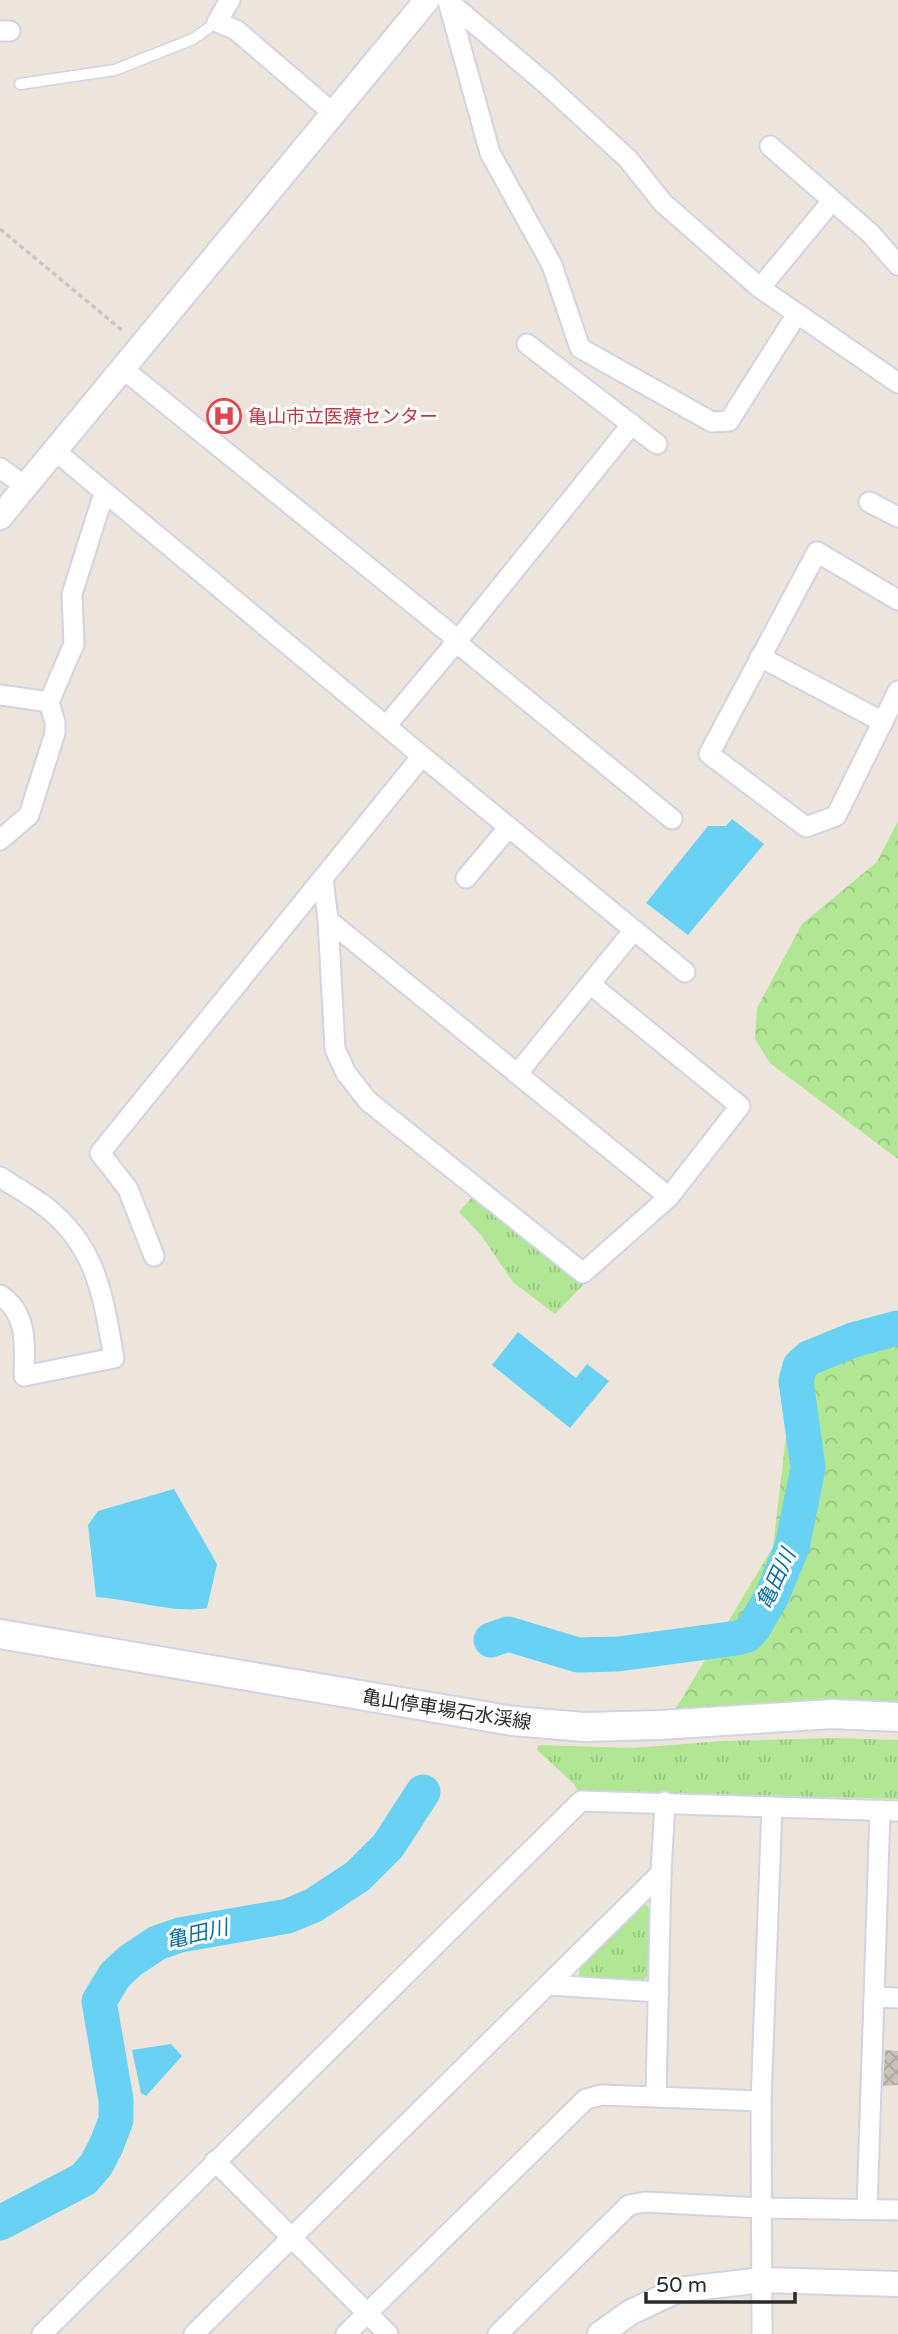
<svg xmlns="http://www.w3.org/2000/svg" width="898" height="2334" font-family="'Varela Round','Noto Sans JP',sans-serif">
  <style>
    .forest { fill: url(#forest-crowns) }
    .park { fill: url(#park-tufts) }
    .water { fill: #69d1f3 }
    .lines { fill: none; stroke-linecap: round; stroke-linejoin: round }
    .river { stroke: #69d1f3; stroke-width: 35 }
    .building { fill: url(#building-cross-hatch) }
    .service-casing { stroke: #d0d4e3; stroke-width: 13 }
    .minor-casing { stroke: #d0d4e3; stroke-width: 23 }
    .tertiary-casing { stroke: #d0d4e3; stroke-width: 28 }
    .secondary-casing { stroke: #d0d4e3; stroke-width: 32 }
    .path { stroke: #c8c8c8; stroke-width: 3.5; stroke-dasharray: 5 3.5; stroke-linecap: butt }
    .service { stroke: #fff; stroke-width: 10 }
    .minor { stroke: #fff; stroke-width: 19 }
    .tertiary { stroke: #fff; stroke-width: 24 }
    .secondary { stroke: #fff; stroke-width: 28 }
    .labels { text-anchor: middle; stroke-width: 6; stroke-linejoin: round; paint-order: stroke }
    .health-label { font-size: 19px; fill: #be3a42; stroke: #fff; text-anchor: start }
    .street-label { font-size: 19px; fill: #2a2a2a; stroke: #fff }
    .water-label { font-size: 21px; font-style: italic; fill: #086ea0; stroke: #fff }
  </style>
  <defs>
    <pattern id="forest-crowns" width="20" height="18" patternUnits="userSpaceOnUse" patternTransform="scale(1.75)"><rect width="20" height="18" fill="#b1e695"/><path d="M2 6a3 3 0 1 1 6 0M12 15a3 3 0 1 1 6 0" fill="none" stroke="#98c581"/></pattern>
    <pattern id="park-tufts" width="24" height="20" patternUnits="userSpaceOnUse" patternTransform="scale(1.75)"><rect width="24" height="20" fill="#b1e695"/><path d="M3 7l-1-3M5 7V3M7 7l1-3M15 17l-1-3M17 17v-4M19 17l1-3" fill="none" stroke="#98c581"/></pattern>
    <pattern id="building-cross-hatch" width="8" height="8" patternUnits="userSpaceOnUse" patternTransform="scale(1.75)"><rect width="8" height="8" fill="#c8c2bb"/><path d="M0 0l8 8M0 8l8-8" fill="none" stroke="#aca7a1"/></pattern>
  </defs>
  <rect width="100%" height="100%" fill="#ede5db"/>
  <g class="forest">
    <path d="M 898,821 L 898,1159 L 770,1063 L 755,1039 L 757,1008 L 802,924 L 877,862 Z"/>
    <path d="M 898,1333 L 898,1701 L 675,1710 L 773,1547 L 788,1419 L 812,1362 L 835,1341 Z"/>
  </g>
  <g class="park">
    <path d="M 473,1196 L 584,1284 L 555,1314 L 513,1282 L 481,1235 L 459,1212 Z"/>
    <path d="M 837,1738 L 898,1740 L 898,1799 L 578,1791 L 574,1784 L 537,1750 L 538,1745 L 633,1748 L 722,1741 Z"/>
    <path d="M 642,1904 L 647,1905 L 653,1916 L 651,1973 L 642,1981 L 583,1979 L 579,1975 L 580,1966 Z"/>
  </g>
  <g class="water">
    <path d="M 732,819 L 764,844 L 688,935 L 646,903 L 708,826 L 726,826 Z"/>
    <path d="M 518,1332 L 576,1378 L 587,1364 L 609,1381 L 570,1428 L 492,1365 Z"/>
    <path d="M 174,1489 L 217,1564 L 207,1608 C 177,1614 129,1599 96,1597 L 88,1525 L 98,1511 Z"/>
    <path d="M 171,2044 L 182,2056 L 146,2096 L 141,2093 L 132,2050 Z"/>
  </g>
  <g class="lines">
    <g class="river">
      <path d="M 491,1640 L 508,1634 L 578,1655 L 618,1654 L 737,1638 L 747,1635 L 754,1627 L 772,1596 L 792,1547 L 808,1468 L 796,1381 L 800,1366 L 809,1358 L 853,1340 L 898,1328"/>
      <path d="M 0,2223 L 84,2179 L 96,2165 L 106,2146 L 116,2120 L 116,2100 L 99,2001 L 115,1975 L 130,1961 L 157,1943 L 180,1935 L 288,1916 L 314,1905 L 358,1876 L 388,1846 L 423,1792"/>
    </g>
  </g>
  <path class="building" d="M 885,2050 L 898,2051 L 898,2085 L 883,2086 Z"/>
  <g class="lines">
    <g class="service-casing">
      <path id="service" d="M 20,84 L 115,70 L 193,39 L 217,22"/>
    </g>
    <g class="minor-casing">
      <g id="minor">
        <path d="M 230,0 L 217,22 L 236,30 L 333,113"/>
        <path d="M 448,1 L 490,153 L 552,265 L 580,348 L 712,422 L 729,421 L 797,314"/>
        <path d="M 448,1 L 545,83 L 628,159 L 663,203 L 760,288 L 898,383"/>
        <path d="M 0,31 L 10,31"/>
        <path d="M 770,146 L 871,234 L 898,265"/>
        <path d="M 760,288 L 832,201"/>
        <path d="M 527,344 L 657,444"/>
        <path d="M 122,368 L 458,640"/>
        <path d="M 54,450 L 422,756"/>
        <path d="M 0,468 L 25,486"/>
        <path d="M 869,502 L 898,517"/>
        <path d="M 898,600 L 817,552 L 709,754 L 806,827 L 836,816 L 898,691"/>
        <path d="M 456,642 L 672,819"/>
        <path d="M 760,657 L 883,722"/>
        <path d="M 0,695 L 49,702 L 74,644 L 72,594 L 104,493"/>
        <path d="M 386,726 L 458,640 L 632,424"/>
        <path d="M 0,840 L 29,815 L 55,733 L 55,722 L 49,702"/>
        <path d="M 466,878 L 509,827"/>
        <path d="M 328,920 L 669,1197"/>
        <path d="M 634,930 L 685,972"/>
        <path d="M 517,1074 L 590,984"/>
        <path d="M 0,1177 C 15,1187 32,1196 46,1207 C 98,1248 103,1298 114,1358 L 24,1376 C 25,1346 28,1313 0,1295"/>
        <path d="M 154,1256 L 128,1189 L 100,1153 L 422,756 L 634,930 L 590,984 L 740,1106 L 669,1197 L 583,1273 L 368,1101 L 346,1073 L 335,1049 L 328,920 L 323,879"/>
        <path d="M 880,1810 L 874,1997 L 898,1998"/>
        <path d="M 548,1985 L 659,1992"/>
        <path d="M 656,2096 L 661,1873 L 665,1802"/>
        <path d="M 215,2161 L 388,2334"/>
        <path d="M 867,2209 L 874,1997"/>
        <path d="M 42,2334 L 581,1801 L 898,1811"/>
        <path d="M 194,2334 L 661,1873"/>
        <path d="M 346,2334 L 586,2099 L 602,2095 L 761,2101"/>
        <path d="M 498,2334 L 629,2205 L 645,2202 L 761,2208 L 898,2210"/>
        <path d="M 762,2334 L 761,2101 L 772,1807"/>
      </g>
    </g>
    <g class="tertiary-casing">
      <g id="tertiary">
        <path d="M 0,517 L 427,0"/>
        <path d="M 600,2334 L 631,2312 L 678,2290 L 762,2280 L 898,2284"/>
      </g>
    </g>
    <g class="secondary-casing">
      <path id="secondary" d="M 0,1634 L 513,1721 L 584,1727 L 660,1725 L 832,1714 L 898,1717"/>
    </g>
    <path class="path" d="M 0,229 L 123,331"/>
    <use href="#service" class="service"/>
    <use href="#minor" class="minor"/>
    <use href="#tertiary" class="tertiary"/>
    <use href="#secondary" class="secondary"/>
  </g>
  <defs>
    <g id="hospital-ring" transform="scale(1.75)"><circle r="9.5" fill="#fff" stroke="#e0444e" stroke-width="1.5"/><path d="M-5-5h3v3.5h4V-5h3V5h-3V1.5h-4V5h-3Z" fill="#e0444e"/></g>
  </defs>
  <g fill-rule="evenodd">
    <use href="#hospital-ring" x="224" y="416"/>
  </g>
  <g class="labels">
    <g class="health-label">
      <text x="248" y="423">亀山市立医療センター</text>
    </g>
    <g class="street-label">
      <text transform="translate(447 1709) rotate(9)" y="7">亀山停車場石水渓線</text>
    </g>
    <g class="water-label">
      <text transform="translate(776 1579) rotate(-65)" y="7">亀田川</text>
      <text transform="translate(197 1934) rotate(-13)" y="7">亀田川</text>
    </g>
  </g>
  <path d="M646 2292v10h149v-10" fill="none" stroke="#2a2a2a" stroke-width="3.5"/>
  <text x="656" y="2292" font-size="21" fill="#2a2a2a" stroke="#ffffff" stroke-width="5" paint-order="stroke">50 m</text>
</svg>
